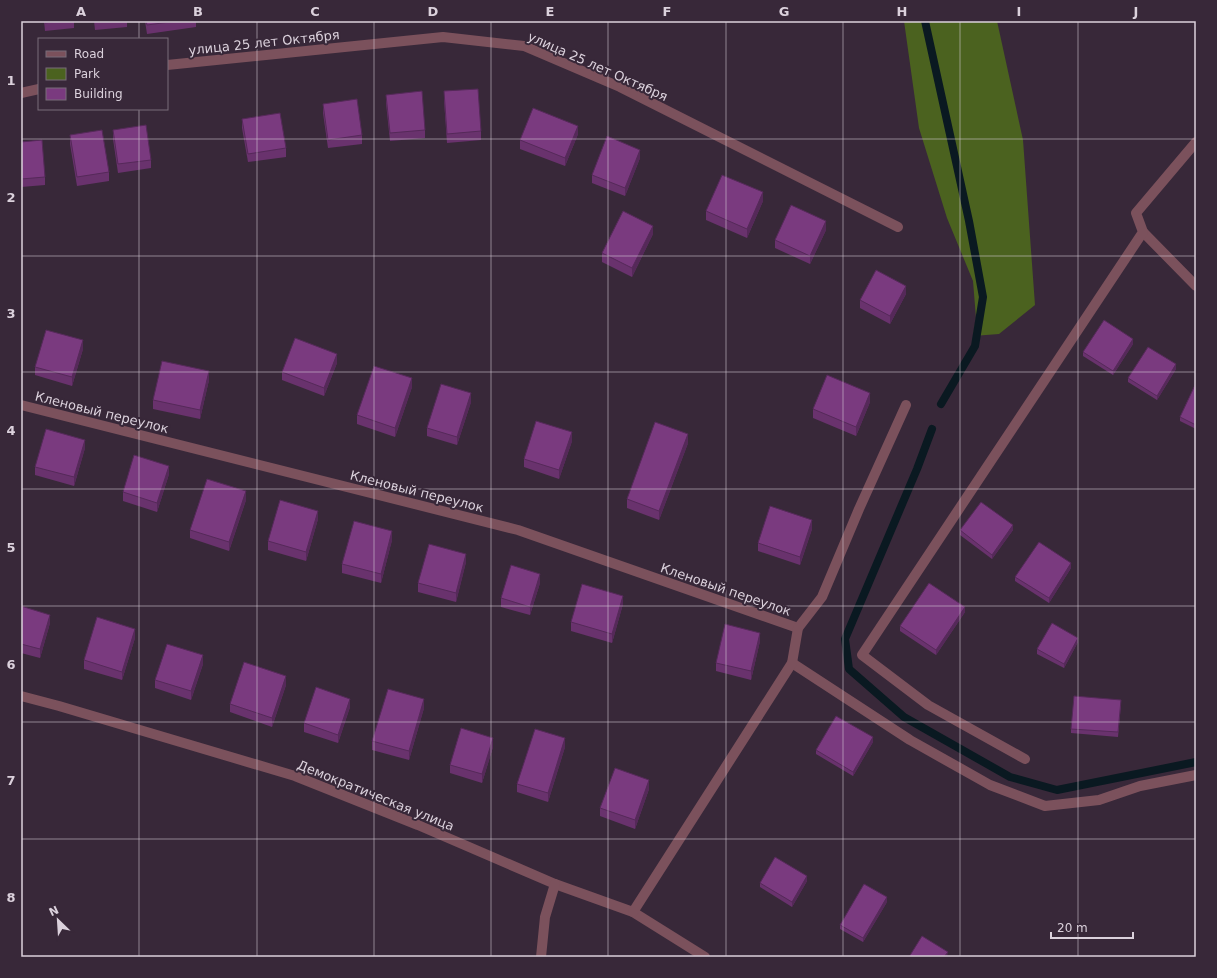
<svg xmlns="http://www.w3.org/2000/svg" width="1217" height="978" font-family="'DejaVu Sans',sans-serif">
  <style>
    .green { fill: #4b621f }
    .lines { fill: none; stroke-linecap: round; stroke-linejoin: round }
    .stream { stroke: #0a1921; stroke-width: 8 }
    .minor { stroke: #7b515c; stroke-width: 10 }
    .wall { fill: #69326d }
    .shaded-wall { fill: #552959 }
    .building { fill: #7a3a7f; stroke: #552959 }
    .grid { fill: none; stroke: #dbd1dc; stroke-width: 1; stroke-opacity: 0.55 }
    .labels { text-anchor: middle; stroke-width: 4; stroke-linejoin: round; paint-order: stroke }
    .street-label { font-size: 13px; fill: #dbd1dc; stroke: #382839 }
    .neatline { fill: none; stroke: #dbd1dc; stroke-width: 1.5 }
    .grid-label { font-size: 13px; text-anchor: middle; font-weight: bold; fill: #dbd1dc }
  </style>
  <rect width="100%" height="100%" fill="#382839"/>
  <path class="green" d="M 904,21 L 997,21 L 1023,140 L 1035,305 L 999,334 L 973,336 L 976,318 L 973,281 L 947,218 L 919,128 Z"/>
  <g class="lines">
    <g class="stream">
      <path d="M 925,21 L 969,221 L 983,297 L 975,346 L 941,404"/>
      <path d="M 932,429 L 917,469 L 845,639 L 849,669 L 904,717 L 1010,777 L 1057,790 L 1196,762"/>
    </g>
    <g class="minor">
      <path d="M 167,65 L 443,37 L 524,46 L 620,87 L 898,227"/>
      <path d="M 21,93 L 39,89"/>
      <path d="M 1143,232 L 1196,286"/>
      <path d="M 21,405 L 518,530 L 798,628"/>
      <path d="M 792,663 L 910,740 L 990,785 L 1045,806 L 1099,800 L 1140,786 L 1196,775"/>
      <path d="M 21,696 L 59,706 L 295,776 L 418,825 L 555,884 L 633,912 L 705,957"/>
      <path d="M 1025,759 L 928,705 L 862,655 L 1143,232 L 1136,213 L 1196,142"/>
      <path d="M 633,912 L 792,663 L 798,628 L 822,597 L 859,509 L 906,405"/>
      <path d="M 541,957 L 545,917 L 555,884"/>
    </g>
  </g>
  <g class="wall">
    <path d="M 44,21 L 74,21 L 74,28 L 45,31 Z"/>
    <path d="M 94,21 L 127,21 L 127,27 L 95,30 Z"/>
    <path d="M 145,21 L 196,21 L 196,27 L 147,34 Z"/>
    <path d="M 444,91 L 481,131 L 481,140 L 447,143 L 444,100 Z"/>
    <path d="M 386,95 L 425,130 L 425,138 L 390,141 L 386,103 Z"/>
    <path d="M 323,104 L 362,135 L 362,144 L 328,148 L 323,113 Z"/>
    <path d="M 242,119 L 286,148 L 286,157 L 248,162 L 242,128 Z"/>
    <path d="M 113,130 L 151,160 L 151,168 L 118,173 L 113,139 Z"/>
    <path d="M 578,134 L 565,166 L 520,149 L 520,140 Z"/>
    <path d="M 70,135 L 109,172 L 109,181 L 77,186 L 70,144 Z"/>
    <path d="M 21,142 L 45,177 L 45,185 L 21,187 Z"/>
    <path d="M 640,158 L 625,196 L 592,183 L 592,175 Z"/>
    <path d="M 763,201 L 747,238 L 706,220 L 706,211 Z"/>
    <path d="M 826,230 L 810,264 L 775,248 L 775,240 Z"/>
    <path d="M 653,234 L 632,277 L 602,262 L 602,253 Z"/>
    <path d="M 906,294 L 890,324 L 860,308 L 860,300 Z"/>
    <path d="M 1133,344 L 1113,375 L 1083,356 L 1083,352 Z"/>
    <path d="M 83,349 L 72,386 L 35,375 L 35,367 Z"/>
    <path d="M 337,363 L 324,396 L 282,380 L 282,372 Z"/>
    <path d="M 1176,369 L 1157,400 L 1128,382 L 1128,378 Z"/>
    <path d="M 209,380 L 200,419 L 153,409 L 153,400 Z"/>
    <path d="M 1196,383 L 1196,429 L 1180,421 L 1180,417 Z"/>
    <path d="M 412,387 L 395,437 L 357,424 L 357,415 Z"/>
    <path d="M 471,402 L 457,445 L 427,436 L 427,428 Z"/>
    <path d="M 870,402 L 856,436 L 813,418 L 813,409 Z"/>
    <path d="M 572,441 L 559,479 L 524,467 L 524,459 Z"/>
    <path d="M 688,443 L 659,520 L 627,508 L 627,499 Z"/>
    <path d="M 85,448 L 74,486 L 35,475 L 35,467 Z"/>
    <path d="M 169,474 L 157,512 L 123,501 L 123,492 Z"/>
    <path d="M 246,500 L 229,551 L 190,538 L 190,530 Z"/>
    <path d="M 318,519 L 306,561 L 268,550 L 268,541 Z"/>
    <path d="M 812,529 L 800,565 L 758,551 L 758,543 Z"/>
    <path d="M 960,530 L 1013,530 L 992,559 L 960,535 Z"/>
    <path d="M 392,540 L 381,583 L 342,573 L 342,564 Z"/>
    <path d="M 466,562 L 456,602 L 418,592 L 418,583 Z"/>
    <path d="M 1071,568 L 1049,603 L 1015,581 L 1015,577 Z"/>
    <path d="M 540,583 L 530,615 L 501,607 L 501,598 Z"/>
    <path d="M 623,604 L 612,643 L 571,631 L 571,622 Z"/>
    <path d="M 21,606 L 50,623 L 40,658 L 21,653 Z"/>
    <path d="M 965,612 L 936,655 L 900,631 L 900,626 Z"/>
    <path d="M 135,638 L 122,680 L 84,669 L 84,660 Z"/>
    <path d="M 760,641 L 751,680 L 716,671 L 716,663 Z"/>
    <path d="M 1078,642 L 1064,668 L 1037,654 L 1037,649 Z"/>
    <path d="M 203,664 L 191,700 L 155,688 L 155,680 Z"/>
    <path d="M 286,685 L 272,727 L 230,712 L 230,704 Z"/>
    <path d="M 1121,704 L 1118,737 L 1071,733 L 1071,729 Z"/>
    <path d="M 350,707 L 338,743 L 304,732 L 304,723 Z"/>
    <path d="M 424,708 L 409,760 L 372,750 L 372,741 Z"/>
    <path d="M 873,742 L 853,776 L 816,754 L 816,750 Z"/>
    <path d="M 493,747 L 482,783 L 450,773 L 450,765 Z"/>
    <path d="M 565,747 L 548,802 L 517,792 L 517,784 Z"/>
    <path d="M 649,789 L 635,829 L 600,816 L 600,808 Z"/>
    <path d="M 807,881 L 792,907 L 760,887 L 760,883 Z"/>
    <path d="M 887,902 L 863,942 L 840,929 L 840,925 Z"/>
  </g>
  <g class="shaded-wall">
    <path d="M 578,126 L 578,134 L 565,166 L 565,158 Z"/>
    <path d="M 640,150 L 640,158 L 625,196 L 625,188 Z"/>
    <path d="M 763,192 L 763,201 L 747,238 L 747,229 Z"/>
    <path d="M 826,221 L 826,230 L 810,264 L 810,256 Z"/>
    <path d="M 653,226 L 653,234 L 632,277 L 632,268 Z"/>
    <path d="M 906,286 L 906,294 L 890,324 L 890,316 Z"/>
    <path d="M 1133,339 L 1133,344 L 1113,375 L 1113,371 Z"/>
    <path d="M 83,340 L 83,349 L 72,386 L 72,377 Z"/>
    <path d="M 337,354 L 337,363 L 324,396 L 324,388 Z"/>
    <path d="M 1176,364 L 1176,369 L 1157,400 L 1157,396 Z"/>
    <path d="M 209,371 L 209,380 L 200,419 L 200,410 Z"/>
    <path d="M 412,378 L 412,387 L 395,437 L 395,428 Z"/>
    <path d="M 471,393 L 471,402 L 457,445 L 457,437 Z"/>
    <path d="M 870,393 L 870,402 L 856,436 L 856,427 Z"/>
    <path d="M 572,432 L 572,441 L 559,479 L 559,470 Z"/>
    <path d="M 688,434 L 688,443 L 659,520 L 659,511 Z"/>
    <path d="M 85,440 L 85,448 L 74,486 L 74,477 Z"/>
    <path d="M 169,466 L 169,474 L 157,512 L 157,503 Z"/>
    <path d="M 246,491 L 246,500 L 229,551 L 229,542 Z"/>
    <path d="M 318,511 L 318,519 L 306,561 L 306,552 Z"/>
    <path d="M 812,520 L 812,529 L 800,565 L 800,557 Z"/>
    <path d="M 1013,525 L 1013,530 L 992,559 L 992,555 Z"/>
    <path d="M 392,531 L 392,540 L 381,583 L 381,574 Z"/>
    <path d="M 466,554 L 466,562 L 456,602 L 456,593 Z"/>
    <path d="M 1071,563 L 1071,568 L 1049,603 L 1049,598 Z"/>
    <path d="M 540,574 L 540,583 L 530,615 L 530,607 Z"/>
    <path d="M 623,596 L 623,604 L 612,643 L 612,634 Z"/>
    <path d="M 965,607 L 965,612 L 936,655 L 936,650 Z"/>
    <path d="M 50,615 L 50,623 L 40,658 L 40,649 Z"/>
    <path d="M 135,629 L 135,638 L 122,680 L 122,672 Z"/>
    <path d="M 760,633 L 760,641 L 751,680 L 751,671 Z"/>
    <path d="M 1078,638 L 1078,642 L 1064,668 L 1064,664 Z"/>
    <path d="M 203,655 L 203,664 L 191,700 L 191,691 Z"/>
    <path d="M 286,676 L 286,685 L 272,727 L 272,718 Z"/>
    <path d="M 350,699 L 350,707 L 338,743 L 338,735 Z"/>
    <path d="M 424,699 L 424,708 L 409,760 L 409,751 Z"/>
    <path d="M 873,737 L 873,742 L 853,776 L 853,772 Z"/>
    <path d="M 493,738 L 493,747 L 482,783 L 482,774 Z"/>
    <path d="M 565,738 L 565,747 L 548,802 L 548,793 Z"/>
    <path d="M 649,780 L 649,789 L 635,829 L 635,820 Z"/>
    <path d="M 807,876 L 807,881 L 792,907 L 792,902 Z"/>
    <path d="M 887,897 L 887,902 L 863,942 L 863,938 Z"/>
    <path d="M 948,952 L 947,957 L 944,957 Z"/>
  </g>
  <g class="building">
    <path d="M 45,21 L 58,21 L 45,23 Z"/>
    <path d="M 146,21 L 177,21 L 147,25 Z"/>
    <path d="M 478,89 L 481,131 L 447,134 L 444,91 Z"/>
    <path d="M 422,91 L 425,130 L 390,133 L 386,95 Z"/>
    <path d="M 357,99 L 362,135 L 328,140 L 323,104 Z"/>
    <path d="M 533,108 L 578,126 L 565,158 L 520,140 Z"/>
    <path d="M 280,113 L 286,148 L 248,154 L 242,119 Z"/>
    <path d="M 146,125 L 151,160 L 118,164 L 113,130 Z"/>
    <path d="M 102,130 L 109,172 L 77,177 L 70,135 Z"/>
    <path d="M 607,136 L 640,150 L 625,188 L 592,175 Z"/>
    <path d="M 42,140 L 45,177 L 21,179 L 21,142 Z"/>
    <path d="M 722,175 L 763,192 L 747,229 L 706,211 Z"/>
    <path d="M 791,205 L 826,221 L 810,256 L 775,240 Z"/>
    <path d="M 623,211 L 653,226 L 632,268 L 602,253 Z"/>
    <path d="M 876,270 L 906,286 L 890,316 L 860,300 Z"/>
    <path d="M 1104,320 L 1133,339 L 1113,371 L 1083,352 Z"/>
    <path d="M 46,330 L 83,340 L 72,377 L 35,367 Z"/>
    <path d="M 295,338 L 337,354 L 324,388 L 282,372 Z"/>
    <path d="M 1148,347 L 1176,364 L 1157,396 L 1128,378 Z"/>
    <path d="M 162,361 L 209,371 L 200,410 L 153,400 Z"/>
    <path d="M 374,366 L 412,378 L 395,428 L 357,415 Z"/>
    <path d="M 827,375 L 870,393 L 856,427 L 813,409 Z"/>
    <path d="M 1196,383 L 1196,425 L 1180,417 Z"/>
    <path d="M 441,384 L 471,393 L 457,437 L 427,428 Z"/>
    <path d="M 536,421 L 572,432 L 559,470 L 524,459 Z"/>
    <path d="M 655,422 L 688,434 L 659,511 L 627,499 Z"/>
    <path d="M 46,429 L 85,440 L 74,477 L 35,467 Z"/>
    <path d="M 134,455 L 169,466 L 157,503 L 123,492 Z"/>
    <path d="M 207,479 L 246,491 L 229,542 L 190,530 Z"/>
    <path d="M 280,500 L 318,511 L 306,552 L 268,541 Z"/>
    <path d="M 981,502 L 1013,525 L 992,555 L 960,530 Z"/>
    <path d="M 770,506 L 812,520 L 800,557 L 758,543 Z"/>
    <path d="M 354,521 L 392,531 L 381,574 L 342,564 Z"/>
    <path d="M 1039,542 L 1071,563 L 1049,598 L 1015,577 Z"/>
    <path d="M 429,544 L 466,554 L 456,593 L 418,583 Z"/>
    <path d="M 511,565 L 540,574 L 530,607 L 501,598 Z"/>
    <path d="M 929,583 L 965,607 L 936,650 L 900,626 Z"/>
    <path d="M 582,584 L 623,596 L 612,634 L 571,622 Z"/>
    <path d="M 21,606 L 50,615 L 40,649 L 21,644 Z"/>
    <path d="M 97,617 L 135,629 L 122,672 L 84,660 Z"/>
    <path d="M 1052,623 L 1078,638 L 1064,664 L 1037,649 Z"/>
    <path d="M 725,624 L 760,633 L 751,671 L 716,663 Z"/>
    <path d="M 167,644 L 203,655 L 191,691 L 155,680 Z"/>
    <path d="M 244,662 L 286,676 L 272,718 L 230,704 Z"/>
    <path d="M 316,687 L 350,699 L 338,735 L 304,723 Z"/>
    <path d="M 388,689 L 424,699 L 409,751 L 372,741 Z"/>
    <path d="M 1074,696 L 1121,700 L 1118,732 L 1071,729 Z"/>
    <path d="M 836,716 L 873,737 L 853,772 L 816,750 Z"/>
    <path d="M 461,728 L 493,738 L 482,774 L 450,765 Z"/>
    <path d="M 535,729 L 565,738 L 548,793 L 517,784 Z"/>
    <path d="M 615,768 L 649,780 L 635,820 L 600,808 Z"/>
    <path d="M 775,857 L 807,876 L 792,902 L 760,883 Z"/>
    <path d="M 864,884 L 887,897 L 863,938 L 840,925 Z"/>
    <path d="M 922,936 L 948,952 L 944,957 L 909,957 Z"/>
  </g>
  <path class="grid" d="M 139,21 L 139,39M 257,21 L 257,957M 374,21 L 374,957M 491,21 L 491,957M 608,21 L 608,957M 726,21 L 726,957M 843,21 L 843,957M 960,21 L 960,957M 1078,21 L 1078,957M 139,109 L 139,957M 21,139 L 1196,139M 21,256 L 1196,256M 21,372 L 1196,372M 21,489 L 1196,489M 21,606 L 1196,606M 21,722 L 1196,722M 21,839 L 1196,839"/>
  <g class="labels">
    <g class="street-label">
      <text transform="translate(264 42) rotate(-6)" y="5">улица 25 лет Октября</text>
      <text transform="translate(598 66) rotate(24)" y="5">улица 25 лет Октября</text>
      <text transform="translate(102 412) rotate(14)" y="5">Кленовый переулок</text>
      <text transform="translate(417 491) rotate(14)" y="5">Кленовый переулок</text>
      <text transform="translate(726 589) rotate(19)" y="5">Кленовый переулок</text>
      <text transform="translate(376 795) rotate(22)" y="5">Демократическая улица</text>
    </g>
  </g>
  <rect width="1217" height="978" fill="none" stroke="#382839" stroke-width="44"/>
  <rect x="38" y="38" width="130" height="72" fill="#382839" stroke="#796c7a"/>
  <rect x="46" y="51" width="20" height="6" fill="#7b515c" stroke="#796c7a"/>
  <text x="74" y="58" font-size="12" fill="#dbd1dc">Road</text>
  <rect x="46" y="68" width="20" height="12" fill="#4b621f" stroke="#796c7a"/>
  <text x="74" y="78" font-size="12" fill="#dbd1dc">Park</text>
  <rect x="46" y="88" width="20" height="12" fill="#7a3a7f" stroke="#796c7a"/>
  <text x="74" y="98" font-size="12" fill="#dbd1dc">Building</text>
  <g transform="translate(58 920) rotate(335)" stroke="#382839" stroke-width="3" paint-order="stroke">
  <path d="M0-3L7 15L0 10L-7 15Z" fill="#dbd1dc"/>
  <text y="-6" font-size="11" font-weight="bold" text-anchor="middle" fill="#dbd1dc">N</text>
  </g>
  <path d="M1051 932v6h82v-6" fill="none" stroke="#dbd1dc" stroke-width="2"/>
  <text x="1057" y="932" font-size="12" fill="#dbd1dc" stroke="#382839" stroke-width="3" paint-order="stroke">20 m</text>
  <rect x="22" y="22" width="1173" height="934" class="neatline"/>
  <g class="grid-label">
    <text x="81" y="16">A</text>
    <text x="198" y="16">B</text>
    <text x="315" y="16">C</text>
    <text x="433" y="16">D</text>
    <text x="550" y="16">E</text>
    <text x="667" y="16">F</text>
    <text x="784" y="16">G</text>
    <text x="902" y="16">H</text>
    <text x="1019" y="16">I</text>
    <text x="1136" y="16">J</text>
    <text x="11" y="85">1</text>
    <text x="11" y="202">2</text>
    <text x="11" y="318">3</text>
    <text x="11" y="435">4</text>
    <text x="11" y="552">5</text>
    <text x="11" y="669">6</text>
    <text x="11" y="785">7</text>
    <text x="11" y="902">8</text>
  </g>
</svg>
